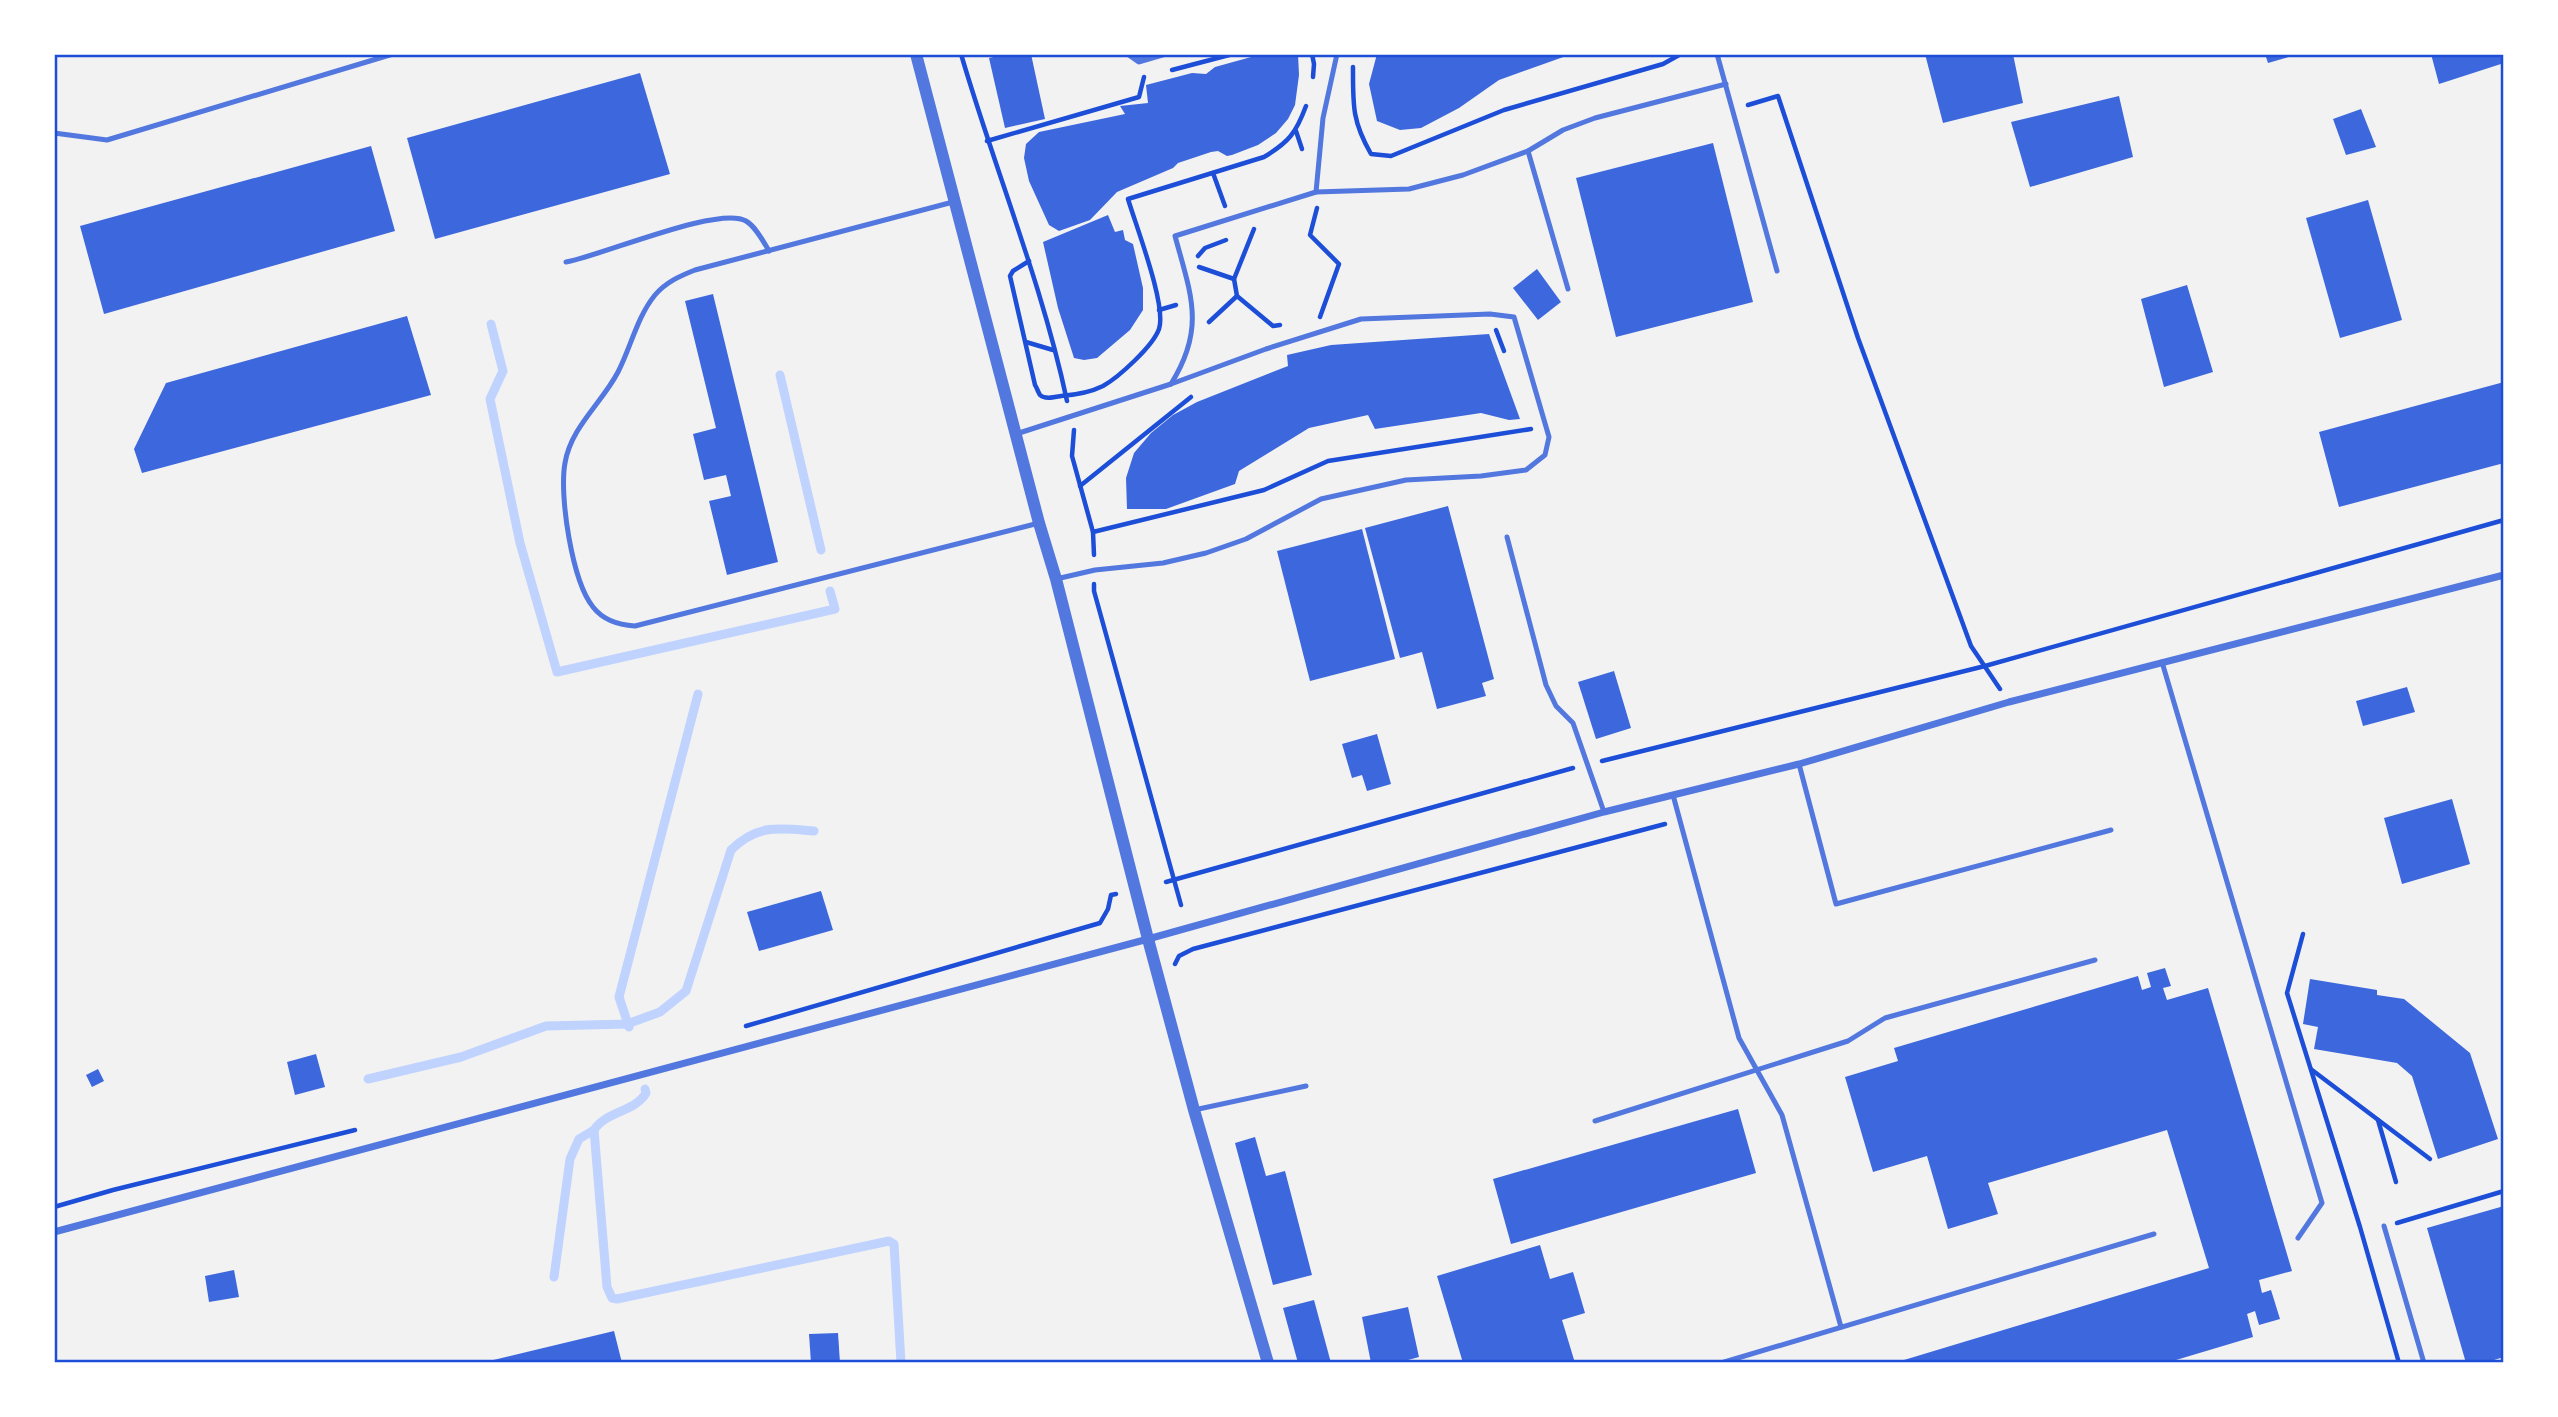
<svg xmlns="http://www.w3.org/2000/svg" width="2558" height="1417" font-family="'Sofia Sans Condensed',sans-serif">
  <style>
    .lines { fill: none; stroke-linecap: round; stroke-linejoin: round }
    .stream { stroke: #bfd3fe; stroke-width: 9 }
    .building { fill: #3d67dc }
    .path { stroke: #1d4ed8; stroke-width: 4.5 }
    .service { stroke: #5277de; stroke-width: 5 }
    .minor { stroke: #5277de; stroke-width: 7 }
    .tertiary { stroke: #5277de; stroke-width: 12 }
    .neatline { fill: none; stroke: #1d4ed8; stroke-width: 2.5 }
  </style>
  <rect width="100%" height="100%" fill="#f2f2f2"/>
  <g class="lines">
    <g class="stream">
      <path d="M 491,324 L 503,371 L 490,399 L 520,543 L 557,672 L 835,609 L 830,591"/>
      <path d="M 780,375 L 821,550"/>
      <path d="M 629,1027 L 619,997 L 698,694"/>
      <path d="M 368,1079 L 461,1057 L 546,1026 L 627,1024 L 660,1012 L 686,991 L 731,850 C 757,824 779,828 814,831"/>
      <path d="M 645,1089 L 646,1093 C 635,1112 606,1111 594,1130 L 607,1287 L 612,1298 L 617,1299 L 889,1241 L 894,1244 L 901,1363"/>
      <path d="M 554,1277 L 570,1159 L 579,1139 L 594,1130"/>
    </g>
  </g>
  <g class="building">
    <path d="M 1006,54 L 1031,54 L 1045,119 L 1005,128 L 989,58 Z"/>
    <path d="M 1262,54 L 1298,54 L 1299,75 L 1295,105 L 1288,119 L 1276,133 L 1258,145 L 1232,155 L 1227,156 L 1218,151 L 1211,152 L 1178,163 L 1173,168 L 1117,192 L 1090,220 L 1059,231 L 1049,225 L 1029,181 L 1024,158 L 1026,144 L 1039,132 L 1125,114 L 1120,106 L 1148,103 L 1146,85 L 1192,73 L 1206,74 L 1215,67 Z"/>
    <path d="M 1377,54 L 1568,54 L 1569,55 L 1499,80 L 1459,108 L 1421,128 L 1400,130 L 1377,121 L 1369,84 Z"/>
    <path d="M 1925,54 L 2013,54 L 2023,103 L 1943,123 Z"/>
    <path d="M 2265,54 L 2296,54 L 2296,55 L 2268,63 Z"/>
    <path d="M 2431,54 L 2504,54 L 2504,63 L 2439,84 Z"/>
    <path d="M 640,73 L 670,174 L 435,239 L 407,138 Z"/>
    <path d="M 2119,96 L 2133,157 L 2030,187 L 2011,122 Z"/>
    <path d="M 2361,109 L 2376,147 L 2346,155 L 2333,119 Z"/>
    <path d="M 1713,143 L 1753,302 L 1616,337 L 1576,178 Z"/>
    <path d="M 371,146 L 395,231 L 104,314 L 80,226 Z"/>
    <path d="M 2368,200 L 2402,320 L 2340,338 L 2306,218 Z"/>
    <path d="M 1108,215 L 1115,232 L 1123,230 L 1125,240 L 1133,244 L 1143,288 L 1143,310 L 1130,330 L 1097,358 L 1084,360 L 1074,358 L 1058,308 L 1043,242 Z"/>
    <path d="M 1537,269 L 1561,302 L 1538,320 L 1513,288 Z"/>
    <path d="M 2187,285 L 2213,372 L 2164,387 L 2141,299 Z"/>
    <path d="M 713,294 L 778,562 L 727,575 L 709,501 L 731,496 L 726,475 L 704,480 L 693,434 L 716,428 L 685,301 Z"/>
    <path d="M 407,316 L 431,395 L 142,473 L 134,449 L 166,383 Z"/>
    <path d="M 1489,334 L 1520,419 L 1509,420 L 1481,413 L 1375,429 L 1368,415 L 1309,428 L 1239,471 L 1235,484 L 1166,509 L 1127,509 L 1126,478 L 1134,453 L 1151,433 L 1173,415 L 1197,402 L 1288,366 L 1287,355 L 1331,345 Z"/>
    <path d="M 2504,382 L 2504,463 L 2339,507 L 2319,432 Z"/>
    <path d="M 1448,506 L 1494,679 L 1482,683 L 1486,696 L 1437,709 L 1422,652 L 1400,658 L 1365,528 Z"/>
    <path d="M 1362,529 L 1395,659 L 1310,681 L 1277,551 Z"/>
    <path d="M 1614,671 L 1631,728 L 1596,739 L 1578,682 Z"/>
    <path d="M 2407,687 L 2415,712 L 2363,726 L 2356,701 Z"/>
    <path d="M 1377,734 L 1391,784 L 1367,791 L 1362,775 L 1352,778 L 1342,744 Z"/>
    <path d="M 2452,799 L 2470,864 L 2402,884 L 2384,818 Z"/>
    <path d="M 821,891 L 833,930 L 759,951 L 747,912 Z"/>
    <path d="M 2165,968 L 2171,986 L 2163,988 L 2167,1000 L 2208,988 L 2292,1271 L 2259,1280 L 2262,1293 L 2271,1290 L 2280,1319 L 2259,1325 L 2255,1311 L 2247,1314 L 2253,1337 L 2166,1363 L 1894,1363 L 2209,1268 L 2167,1130 L 1988,1183 L 1998,1214 L 1948,1229 L 1927,1156 L 1873,1172 L 1845,1077 L 1898,1061 L 1894,1048 L 2138,976 L 2142,990 L 2151,987 L 2147,973 Z"/>
    <path d="M 2310,979 L 2377,990 L 2377,995 L 2404,999 L 2470,1053 L 2498,1139 L 2438,1159 L 2412,1076 L 2397,1063 L 2314,1049 L 2318,1027 L 2303,1024 Z"/>
    <path d="M 316,1054 L 325,1087 L 295,1095 L 287,1062 Z"/>
    <path d="M 98,1069 L 104,1081 L 92,1087 L 86,1075 Z"/>
    <path d="M 1738,1109 L 1756,1173 L 1511,1244 L 1493,1179 Z"/>
    <path d="M 1255,1137 L 1266,1176 L 1285,1171 L 1312,1275 L 1273,1285 L 1235,1143 Z"/>
    <path d="M 2504,1206 L 2504,1357 L 2484,1363 L 2466,1363 L 2427,1228 Z"/>
    <path d="M 1540,1245 L 1550,1279 L 1573,1272 L 1585,1313 L 1562,1320 L 1575,1363 L 1463,1363 L 1437,1276 Z"/>
    <path d="M 234,1270 L 239,1297 L 209,1302 L 205,1276 Z"/>
    <path d="M 1314,1300 L 1331,1363 L 1298,1363 L 1283,1308 Z"/>
    <path d="M 1408,1307 L 1419,1357 L 1397,1363 L 1371,1363 L 1362,1317 Z"/>
    <path d="M 614,1331 L 622,1363 L 485,1363 L 485,1362 Z"/>
    <path d="M 838,1333 L 840,1363 L 811,1363 L 809,1334 Z"/>
  </g>
  <g class="lines">
    <g class="path">
      <path d="M 961,54 C 995,170 1042,283 1067,401"/>
      <path d="M 1312,54 L 1314,64 L 1313,77"/>
      <path d="M 1353,67 C 1353,105 1352,121 1371,154 L 1391,156 L 1504,110 L 1663,64 L 1681,54"/>
      <path d="M 1172,70 L 1233,54"/>
      <path d="M 1748,105 L 1778,96 L 1858,338 L 1971,646 L 2000,689"/>
      <path d="M 1296,131 L 1302,149"/>
      <path d="M 987,141 L 1139,97 L 1144,77"/>
      <path d="M 1213,173 L 1225,206"/>
      <path d="M 1317,208 L 1310,235 L 1339,264 L 1320,317"/>
      <path d="M 1198,256 L 1205,248 L 1226,240"/>
      <path d="M 1029,261 L 1013,271 L 1010,276 L 1035,385 C 1037,388 1038,392 1040,395 C 1045,400 1055,397 1061,396 C 1074,395 1091,392 1103,386 C 1119,377 1153,346 1159,329 C 1167,306 1136,226 1128,199 L 1264,157 C 1289,142 1296,133 1306,106"/>
      <path d="M 1199,267 L 1234,279 L 1254,229"/>
      <path d="M 1234,279 L 1237,296"/>
      <path d="M 1159,310 L 1176,305"/>
      <path d="M 1209,322 L 1237,296 L 1273,326 L 1280,325"/>
      <path d="M 1496,330 L 1504,351"/>
      <path d="M 1026,342 L 1053,350"/>
      <path d="M 1074,430 L 1072,456 L 1093,532 L 1094,555"/>
      <path d="M 1080,486 L 1191,397"/>
      <path d="M 1093,532 L 1264,490 L 1328,461 L 1531,429"/>
      <path d="M 1094,584 L 1094,591 L 1181,905"/>
      <path d="M 1602,761 L 1985,666 L 2504,520"/>
      <path d="M 1166,882 L 1573,768"/>
      <path d="M 2303,934 L 2287,993 L 2360,1227 L 2399,1363"/>
      <path d="M 1175,964 L 1179,956 L 1193,949 L 1665,824"/>
      <path d="M 746,1026 L 1100,923 L 1108,909 L 1111,895 L 1116,894"/>
      <path d="M 2312,1070 L 2430,1159"/>
      <path d="M 2378,1120 L 2396,1182"/>
      <path d="M 54,1207 L 113,1190 L 355,1130"/>
      <path d="M 2397,1223 L 2504,1191"/>
    </g>
    <g class="service">
      <path d="M 1717,54 L 1777,271"/>
      <path d="M 54,133 L 107,140 L 393,54"/>
      <path d="M 1528,151 L 1568,289"/>
      <path d="M 1316,192 L 1409,189 L 1463,175 L 1528,151 L 1563,130 L 1595,118 L 1726,84"/>
      <path d="M 953,202 L 695,270 C 680,276 666,282 655,295 C 637,317 631,347 618,372 C 602,403 571,427 565,463 C 559,495 572,581 593,607 C 603,620 619,625 635,626 L 1039,523"/>
      <path d="M 566,262 C 601,256 719,205 746,221 C 756,227 763,241 769,251"/>
      <path d="M 1171,384 C 1206,328 1191,295 1175,236 L 1316,192 L 1323,118 L 1337,54"/>
      <path d="M 1016,434 L 1171,384 L 1266,349 L 1361,319 L 1490,314 L 1514,317 L 1549,437 L 1545,455 L 1526,470 L 1481,476 L 1406,480 L 1321,499 L 1246,539 L 1206,553 L 1163,563 L 1095,570 L 1056,579"/>
      <path d="M 1507,537 L 1546,685 L 1556,706 L 1573,723 L 1604,812"/>
      <path d="M 2162,662 L 2322,1203 L 2298,1238"/>
      <path d="M 1799,764 L 1836,904 L 2111,830"/>
      <path d="M 1673,795 L 1739,1038 L 1782,1115 L 1841,1327"/>
      <path d="M 1194,1110 L 1306,1086"/>
      <path d="M 1595,1121 L 1848,1041 L 1885,1018 L 2095,960"/>
      <path d="M 2384,1226 L 2424,1363"/>
      <path d="M 1721,1363 L 2154,1234"/>
    </g>
    <g class="minor">
      <path d="M 1129,54 L 1139,61 L 1163,54"/>
      <path d="M 54,1232 L 1148,939 L 1604,812 L 1799,764 L 2009,702 L 2504,575"/>
    </g>
    <path class="tertiary" d="M 916,54 L 1039,523 L 1056,579 L 1148,939 L 1194,1110 L 1268,1363"/>
  </g>
  <rect width="2558" height="1417" fill="none" stroke="#ffffff" stroke-width="112"/>
  <rect x="56" y="56" width="2446" height="1305" class="neatline"/>
</svg>
